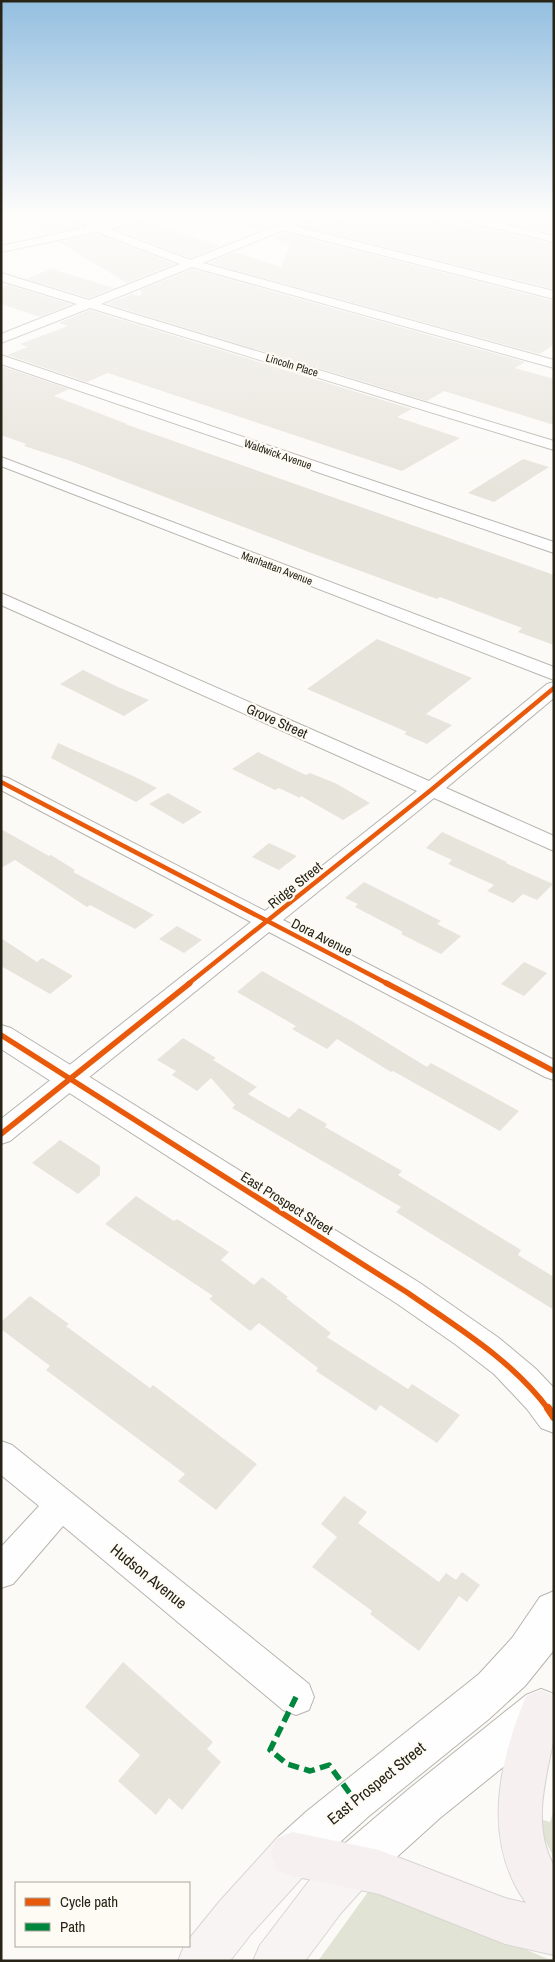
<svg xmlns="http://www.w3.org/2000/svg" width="555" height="1962" font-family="'Archivo Narrow',sans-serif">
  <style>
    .green { fill: #e1e4d4 }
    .building { fill: #e7e4dc }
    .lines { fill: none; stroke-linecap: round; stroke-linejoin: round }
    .minor-casing { stroke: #b7b4ad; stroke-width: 2 }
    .tertiary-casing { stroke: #b7b4ad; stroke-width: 2 }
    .primary-casing { stroke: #d7d6d2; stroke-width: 2 }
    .trunk-casing { stroke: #d7d6d2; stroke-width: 2 }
    .minor { fill: #fffefe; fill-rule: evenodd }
    .tertiary { fill: #fffefe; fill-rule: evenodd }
    .primary { fill: #f9f4f4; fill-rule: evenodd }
    .trunk { fill: #f6f0f0; fill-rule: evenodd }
    .quiet { stroke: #00873e; stroke-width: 5.5; stroke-dasharray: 11 5.5; stroke-linecap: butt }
    .cycleway-far2-casing { stroke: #fefbf5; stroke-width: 7 }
    .cycleway-far1-casing { stroke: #fefbf5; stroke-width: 9 }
    .cycleway-casing { stroke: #fefbf5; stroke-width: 11 }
    .cycleway-far2 { stroke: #e8590c; stroke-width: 4.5 }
    .cycleway-far1 { stroke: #e8590c; stroke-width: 5.5 }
    .cycleway { stroke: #e8590c; stroke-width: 8 }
    .labels { text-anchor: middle; stroke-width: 4.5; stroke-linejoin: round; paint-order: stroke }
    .far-street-label { font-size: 11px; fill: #272317; stroke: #fefbf5 }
    .street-label { font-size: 14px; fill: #272317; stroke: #fefbf5 }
    .near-street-label { font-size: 16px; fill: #272317; stroke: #fefbf5 }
  </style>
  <rect width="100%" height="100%" fill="#fcfaf7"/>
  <g class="green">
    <path d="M 554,1810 L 554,1858 L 544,1838 L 540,1819 L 550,1822 Z"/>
    <path d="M 373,1885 L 548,1959 L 554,1959 L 554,1961 L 318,1961 Z"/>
  </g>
  <g class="building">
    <path d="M 107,212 L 123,212 L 131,216 L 100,222 L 87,216 Z"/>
    <path d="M 219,212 L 306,212 L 259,230 Z"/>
    <path d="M 380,212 L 402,212 L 465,227 L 470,225 L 554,244 L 554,289 L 300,226 L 317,219 L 318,227 L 336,220 L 348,222 L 369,214 L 373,215 Z"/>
    <path d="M 499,212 L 512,212 L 526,215 L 529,213 L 554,219 L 554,234 L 485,218 Z"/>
    <path d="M 70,219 L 83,226 L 46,234 L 34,227 Z"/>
    <path d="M 145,223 L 151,226 L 155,224 L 219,246 L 190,258 L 116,229 Z"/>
    <path d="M 283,232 L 554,301 L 554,345 L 539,354 L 209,263 L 235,252 L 281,267 L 290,245 L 272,237 Z"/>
    <path d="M 97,234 L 175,264 L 127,283 L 59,242 Z"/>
    <path d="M 51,269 L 114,288 L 89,298 L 26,279 Z"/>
    <path d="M 192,269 L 525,362 L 515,368 L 554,379 L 554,425 L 444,391 L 427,401 L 107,304 L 132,294 L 140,296 L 142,292 L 140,290 Z"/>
    <path d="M 8,285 L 71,304 L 40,317 L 1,304 L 1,288 Z"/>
    <path d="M 90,310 L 412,409 L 397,417 L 460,438 L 402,471 L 108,373 L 87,382 L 7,355 L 28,347 L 20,344 L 68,326 L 58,323 Z"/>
    <path d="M 1,366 L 69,389 L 54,396 L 127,424 L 125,424 L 554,575 L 554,645 L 518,632 L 522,628 L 440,597 L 437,599 L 314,554 L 71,461 L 24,446 L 26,444 L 1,435 Z"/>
    <path d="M 523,459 L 549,467 L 494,502 L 468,493 Z"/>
    <path d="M 377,639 L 472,678 L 426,714 L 452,725 L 427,744 L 404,734 L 407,732 L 307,689 Z"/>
    <path d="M 83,670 L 118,687 L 149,700 L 124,716 L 60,684 Z"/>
    <path d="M 58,743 L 133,776 L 157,788 L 136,802 L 51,758 Z"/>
    <path d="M 258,752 L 306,775 L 310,773 L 335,783 L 370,803 L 343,820 L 301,796 L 300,798 L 279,788 L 275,790 L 232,769 Z"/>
    <path d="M 168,793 L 202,812 L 183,824 L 149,804 Z"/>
    <path d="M 1,829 L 49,856 L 51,855 L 75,870 L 73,872 L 154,915 L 135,929 L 90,905 L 87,907 L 15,860 L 1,868 Z"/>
    <path d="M 442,832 L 507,862 L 506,863 L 553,884 L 537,900 L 523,894 L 513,903 L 487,891 L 494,885 L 448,864 L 452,860 L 426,848 Z"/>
    <path d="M 269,843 L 297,856 L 279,870 L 252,857 Z"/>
    <path d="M 364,882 L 441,921 L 437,924 L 461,936 L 441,954 L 401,934 L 403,932 L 355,907 L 358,904 L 345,898 Z"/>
    <path d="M 177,926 L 202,940 L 184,953 L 159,939 Z"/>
    <path d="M 1,938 L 37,962 L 42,958 L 73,976 L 50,994 L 1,966 Z"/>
    <path d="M 524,962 L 547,973 L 524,996 L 501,984 Z"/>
    <path d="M 262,971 L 355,1023 L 427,1067 L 431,1063 L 519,1111 L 500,1131 L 393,1071 L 391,1072 L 337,1039 L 327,1049 L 292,1029 L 296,1026 L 237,992 Z"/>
    <path d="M 183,1038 L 216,1058 L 213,1060 L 257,1087 L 248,1094 L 289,1118 L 299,1108 L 327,1124 L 325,1127 L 402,1171 L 398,1175 L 521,1250 L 518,1255 L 554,1277 L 554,1310 L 396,1212 L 401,1207 L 232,1108 L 235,1105 L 211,1078 L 197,1091 L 172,1075 L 176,1071 L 157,1060 Z"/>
    <path d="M 60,1140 L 100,1166 L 100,1175 L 78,1194 L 32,1163 Z"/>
    <path d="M 136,1196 L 174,1221 L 177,1219 L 229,1252 L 221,1260 L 254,1285 L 262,1277 L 288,1297 L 286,1298 L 331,1333 L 327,1337 L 408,1389 L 412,1384 L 460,1415 L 437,1443 L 380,1405 L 376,1411 L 316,1371 L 318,1368 L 259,1323 L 250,1331 L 209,1299 L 213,1296 L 105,1224 Z"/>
    <path d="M 30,1296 L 69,1324 L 66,1326 L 150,1388 L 153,1385 L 257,1464 L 216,1510 L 178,1481 L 185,1474 L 46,1370 L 50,1366 L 1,1329 L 1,1322 Z"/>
    <path d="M 344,1496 L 367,1512 L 358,1523 L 439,1582 L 446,1573 L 456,1580 L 462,1572 L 480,1585 L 467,1602 L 459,1596 L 419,1651 L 370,1614 L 372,1611 L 312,1567 L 337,1537 L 321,1524 Z"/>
    <path d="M 123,1662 L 213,1742 L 207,1749 L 221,1762 L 182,1810 L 169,1798 L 156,1815 L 118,1781 L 140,1755 L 85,1707 Z"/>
  </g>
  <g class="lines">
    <g class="minor-casing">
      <g id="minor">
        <path d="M 61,212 L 74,212 L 100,224 L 158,212 L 178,212 L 173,215 L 109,229 L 190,260 L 311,212 L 325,212 L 324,214 L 294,226 L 554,291 L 554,299 L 283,230 L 203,263 L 554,360 L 554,368 L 192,267 L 101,304 L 554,441 L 554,450 L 90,308 L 1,343 L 1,334 L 77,304 L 1,281 L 1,273 L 89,300 L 180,264 L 97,232 L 1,252 L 1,246 L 88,227 Z"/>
        <path d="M 432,212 L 451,212 L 554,236 L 554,242 L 433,214 Z"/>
        <path d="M 1,355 L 554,542 L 554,553 L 1,364 Z"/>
        <path d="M 1,457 L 554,667 L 554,680 L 1,466 Z"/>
        <path d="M 1,593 L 429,781 L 547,684 L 554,682 L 554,698 L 446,788 L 554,836 L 554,851 L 434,798 L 283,920 L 554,1060 L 554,1080 L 545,1077 L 269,932 L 10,1141 L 1,1144 L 1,1119 L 251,922 L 1,790 L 1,776 L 8,778 L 265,911 L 417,791 L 1,605 Z"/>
        <path d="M 1,1441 L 12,1445 L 309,1684 L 314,1697 L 309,1710 L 296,1715 L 283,1710 L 63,1526 L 13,1584 L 1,1588 L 1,1547 L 39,1506 L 1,1475 Z"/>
      </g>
    </g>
    <g class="tertiary-casing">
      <g id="tertiary">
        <path d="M 1,1025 L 11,1028 L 420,1283 L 499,1338 L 536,1369 L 554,1388 L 554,1433 L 541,1428 L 527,1409 L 494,1374 L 455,1344 L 396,1303 L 1,1049 Z"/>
        <path d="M 554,1591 L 554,1650 L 525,1686 L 489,1719 L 369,1816 L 309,1870 L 293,1876 L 277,1870 L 271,1854 L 277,1838 L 307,1811 L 479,1674 L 512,1638 L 540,1597 Z"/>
        <path d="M 541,1689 L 554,1694 L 554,1726 L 440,1818 L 368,1883 L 352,1889 L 336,1883 L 330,1867 L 336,1851 L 410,1788 L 526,1695 Z"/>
      </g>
    </g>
    <g class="primary-casing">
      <g id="primary">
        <path d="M 293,1832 L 309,1838 L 315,1854 L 309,1870 L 251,1934 L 230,1961 L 178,1961 L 184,1946 L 189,1946 L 189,1939 L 219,1902 L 277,1838 Z"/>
        <path d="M 352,1845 L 368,1851 L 374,1867 L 368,1883 L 341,1913 L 305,1961 L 253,1961 L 260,1945 L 309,1881 L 336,1851 Z"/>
      </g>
    </g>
    <g class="trunk-casing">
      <path id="trunk" d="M 541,1690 L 554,1695 C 554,1710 555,1727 553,1742 C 545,1783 532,1826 554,1866 L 554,1955 L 505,1944 L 379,1894 L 293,1876 L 277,1870 L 271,1854 L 277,1838 L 293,1832 L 379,1850 L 505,1898 L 526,1903 C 481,1840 499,1762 526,1696 Z"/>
    </g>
    <use href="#minor" class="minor"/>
    <use href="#tertiary" class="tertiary"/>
    <use href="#primary" class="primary"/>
    <use href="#trunk" class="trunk"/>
    <path class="quiet" d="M 296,1697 L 270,1750 L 287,1764 L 310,1771 L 329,1765 L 354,1799"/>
    <g class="cycleway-far2-casing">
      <g id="cycleway-far2">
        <path d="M 1,782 L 388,984"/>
        <path d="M 188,984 L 431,790 L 554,688"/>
      </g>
    </g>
    <g class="cycleway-far1-casing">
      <g id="cycleway-far1">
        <path d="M 386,983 L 554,1071"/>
        <path d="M 1,1035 L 408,1293 C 458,1328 512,1360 549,1410"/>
        <path d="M 1,1134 L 190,983"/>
      </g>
    </g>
    <g class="cycleway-casing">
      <path id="cycleway" d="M 548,1408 L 554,1417"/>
    </g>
    <use href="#cycleway-far2" class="cycleway-far2"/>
    <use href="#cycleway-far1" class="cycleway-far1"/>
    <use href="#cycleway" class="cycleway"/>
  </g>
  <linearGradient id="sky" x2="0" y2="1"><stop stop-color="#93bfe0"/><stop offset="0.44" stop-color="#fefdfb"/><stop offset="1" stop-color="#fefdfb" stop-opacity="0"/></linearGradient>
  <rect width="555" height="487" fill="url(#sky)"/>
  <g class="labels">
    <g class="far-street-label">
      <text transform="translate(292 365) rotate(17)" y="4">Lincoln Place</text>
      <text transform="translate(278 454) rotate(19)" y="4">Waldwick Avenue</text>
      <text transform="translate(277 568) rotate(21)" y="4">Manhattan Avenue</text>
    </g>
    <g class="street-label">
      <text transform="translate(277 721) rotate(24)" y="5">Grove Street</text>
      <text transform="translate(295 885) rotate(-39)" y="5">Ridge Street</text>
      <text transform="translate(322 937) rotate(27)" y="5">Dora Avenue</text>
      <text transform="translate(287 1203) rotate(32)" y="5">East Prospect Street</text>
    </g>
    <g class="near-street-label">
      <text transform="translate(149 1576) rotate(39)" y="6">Hudson Avenue</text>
      <text transform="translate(376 1783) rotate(-39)" y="6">East Prospect Street</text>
    </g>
  </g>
  <rect width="555" height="1962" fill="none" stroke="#272317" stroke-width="5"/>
  <rect x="15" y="1882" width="175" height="65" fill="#fefbf5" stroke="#a8a59c"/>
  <rect x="25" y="1898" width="25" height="8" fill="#e8590c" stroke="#a8a59c"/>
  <text x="60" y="1907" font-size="15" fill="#272317">Cycle path</text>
  <rect x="25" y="1923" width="25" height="8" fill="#00873e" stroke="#a8a59c"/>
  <text x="60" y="1932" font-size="15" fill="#272317">Path</text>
</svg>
